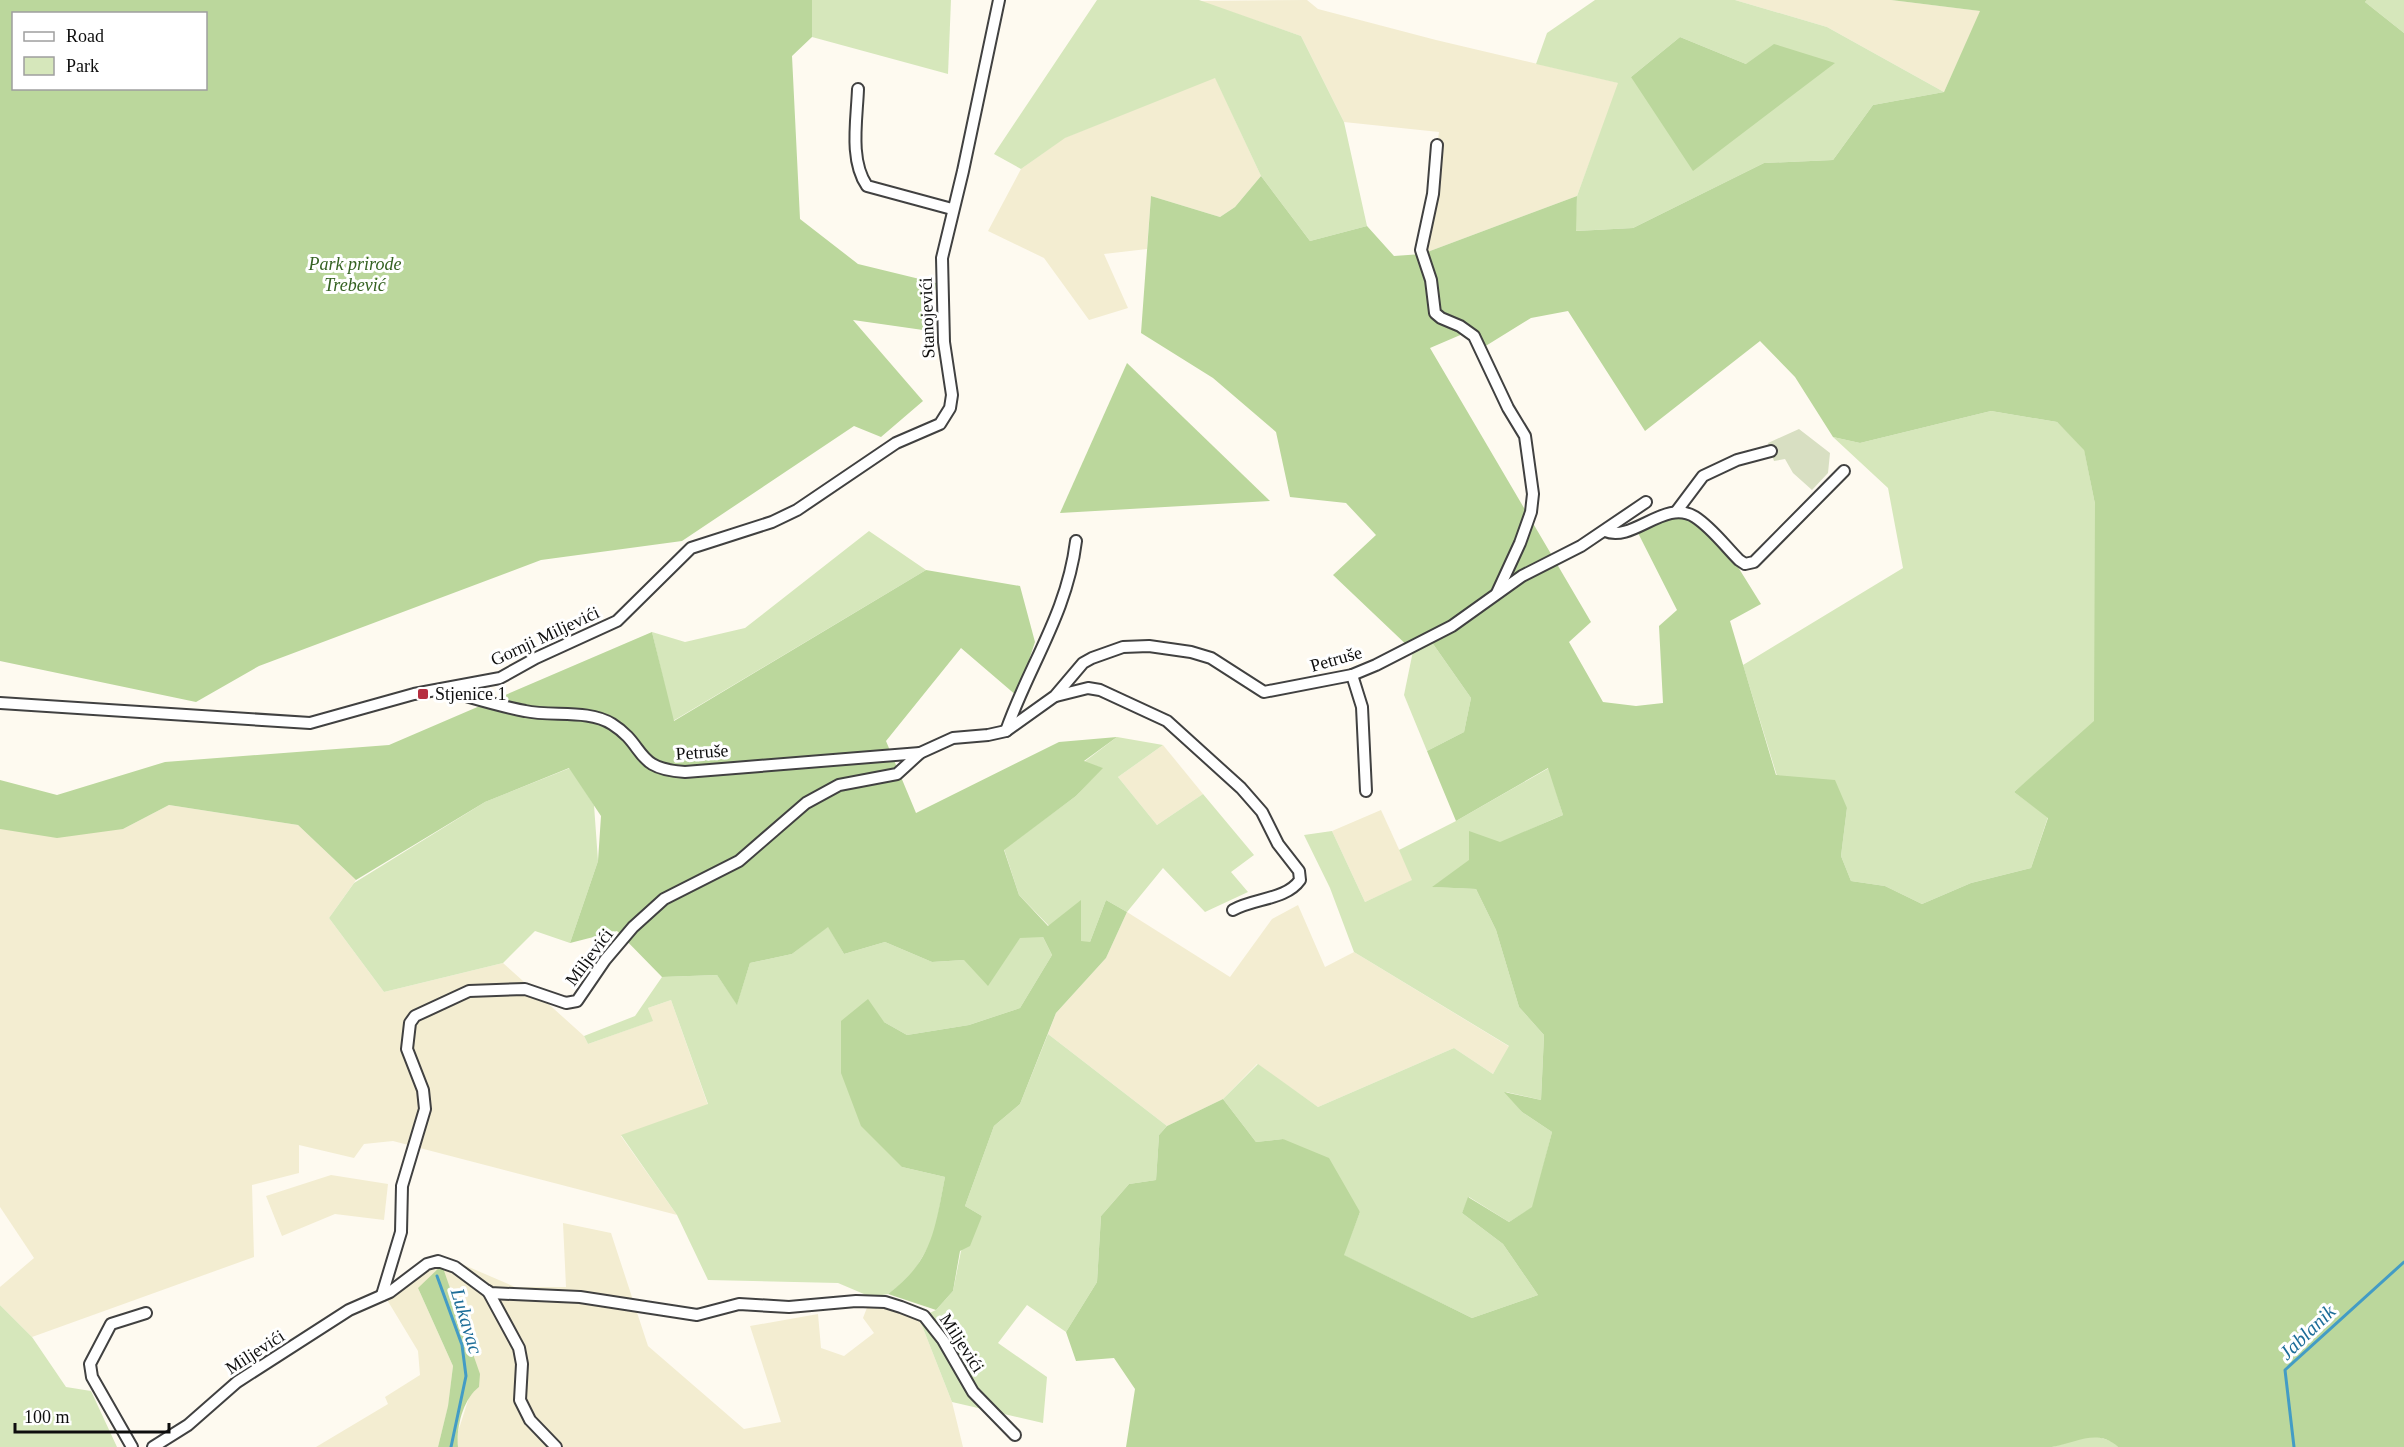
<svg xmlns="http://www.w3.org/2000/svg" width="2404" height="1447" font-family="'Times New Roman',serif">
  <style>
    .farmland { fill: #f3edd1 }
    .green { fill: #d6e7bb; fill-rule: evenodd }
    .forest { fill: #bbd79c; fill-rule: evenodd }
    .cemetery { fill: #d8dfc2 }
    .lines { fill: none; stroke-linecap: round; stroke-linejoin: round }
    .stream { stroke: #439cc5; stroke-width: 3 }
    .minor-casing { stroke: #414141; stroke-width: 14 }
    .minor { stroke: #fff; stroke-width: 10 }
    .poi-dot { fill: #b62e40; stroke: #fff; stroke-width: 2 }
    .labels { text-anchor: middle; stroke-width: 6; stroke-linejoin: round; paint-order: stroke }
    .park-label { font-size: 18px; font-style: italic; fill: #356222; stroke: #fff }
    .street-label { font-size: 18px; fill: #0e0e0e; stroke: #fff }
    .poi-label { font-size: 18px; fill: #0e0e0e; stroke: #fff; text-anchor: start }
    .water-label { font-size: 20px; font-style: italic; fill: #1e6e99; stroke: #fff }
  </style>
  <rect width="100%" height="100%" fill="#fefaf0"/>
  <g class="farmland">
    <path d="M 1307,0 L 1318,9 L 1436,40 L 1619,83 L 1577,196 L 1422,254 L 1439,132 L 1344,122 L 1301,36 L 1199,1 Z"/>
    <path d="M 1735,0 L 1891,0 L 1981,11 L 1944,92 L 1827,27 Z"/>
    <path d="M 1215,77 L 1261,176 L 1235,207 L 1220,217 L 1151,196 L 1147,249 L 1104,254 L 1128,308 L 1089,320 L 1044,258 L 988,231 L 1021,169 L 1064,138 Z"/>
    <path d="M 1163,745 L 1203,794 L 1157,825 L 1118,777 Z"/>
    <path d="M 169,805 L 298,825 L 356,880 L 329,918 L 384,992 L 503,963 L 584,1036 L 588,1044 L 652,1021 L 648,1008 L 671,1000 L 708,1105 L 621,1136 L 677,1215 L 393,1141 L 364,1144 L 354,1158 L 299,1145 L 299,1173 L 252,1185 L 254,1257 L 32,1337 L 0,1305 L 0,1287 L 34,1258 L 0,1207 L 0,829 L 123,829 Z"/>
    <path d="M 1381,810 L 1413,880 L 1365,902 L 1332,831 Z"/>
    <path d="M 1298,905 L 1325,967 L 1354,952 L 1510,1047 L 1493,1074 L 1454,1048 L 1318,1107 L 1257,1064 L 1223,1099 L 1167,1126 L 1048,1034 L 1056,1013 L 1106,958 L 1127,912 L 1230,977 L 1272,919 Z"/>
    <path d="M 331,1175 L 388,1184 L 384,1220 L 335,1214 L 282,1236 L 266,1196 Z"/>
    <path d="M 563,1223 L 611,1233 L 648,1346 L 744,1429 L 781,1422 L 750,1326 L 818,1314 L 821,1348 L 844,1356 L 874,1333 L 863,1318 L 871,1297 L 919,1318 L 952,1402 L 963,1447 L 458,1447 L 457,1435 L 470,1394 L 479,1387 L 418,1288 L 453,1366 L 448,1407 L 438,1447 L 316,1447 L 388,1404 L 385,1397 L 420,1375 L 418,1351 L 386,1298 L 448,1258 L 515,1287 L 566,1287 Z"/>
  </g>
  <g class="green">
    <path d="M 812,0 L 951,0 L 948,74 L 812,37 Z"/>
    <path d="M 1097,0 L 1199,0 L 1301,36 L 1344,122 L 1367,226 L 1310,241 L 1261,176 L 1215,78 L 1065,138 L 1021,169 L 994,154 Z"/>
    <path d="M 1595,0 L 1735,0 L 1827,27 L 1944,92 L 1873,105 L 1833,160 L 1764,163 L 1633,228 L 1575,231 L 1577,196 L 1618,83 L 1536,64 L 1547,33 ZM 1680,37 L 1746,64 L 1631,77 Z"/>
    <path d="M 2367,0 L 2404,0 L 2404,33 L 2365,2 Z"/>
    <path d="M 1991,411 L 2057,422 L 2084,449 L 2095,504 L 2101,718 L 2014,792 L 2048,817 L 2031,868 L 1971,883 L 1922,904 L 1885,886 L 1851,881 L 1841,856 L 1847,808 L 1777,776 L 1743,665 L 1903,568 L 1888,488 L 1833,437 L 1860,443 Z"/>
    <path d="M 869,531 L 926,570 L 673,721 L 652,632 L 685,642 L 745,628 Z"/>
    <path d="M 1431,641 L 1471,698 L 1464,732 L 1427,751 L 1404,695 L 1413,651 Z"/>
    <path d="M 1117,737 L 1163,745 L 1118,777 L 1157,825 L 1203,794 L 1254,855 L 1231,872 L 1248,892 L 1205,912 L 1163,868 L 1127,912 L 1106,900 L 1090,942 L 1081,942 L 1081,901 L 1049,926 L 1019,895 L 1004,849 L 1076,796 L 1102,768 L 1084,762 Z"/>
    <path d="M 570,768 L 594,805 L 598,861 L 570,943 L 535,931 L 503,963 L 384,992 L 329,918 L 354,883 L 485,802 Z"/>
    <path d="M 1549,768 L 1563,815 C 1513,836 1477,854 1433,887 L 1476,889 L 1496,930 L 1519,1007 L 1544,1035 L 1541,1100 L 1506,1092 L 1522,1112 L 1552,1132 L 1533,1207 L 1509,1222 L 1469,1197 L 1462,1213 L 1503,1244 L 1538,1295 L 1472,1318 L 1343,1255 L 1360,1212 L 1283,1139 L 1256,1142 L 1223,1099 L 1258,1064 L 1318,1107 L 1454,1048 L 1493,1074 L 1509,1046 L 1354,952 L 1330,888 L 1304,835 L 1332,831 L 1365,902 L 1412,880 L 1399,850 L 1456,821 Z"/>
    <path d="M 828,926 L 844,954 L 885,942 L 932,962 L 964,960 L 1020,937 L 1043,937 L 1052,955 L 1020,1008 L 969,1025 L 907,1035 L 884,1022 L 902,1167 L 945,1177 L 934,1237 L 910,1278 L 888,1294 L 871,1297 L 838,1283 L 708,1280 L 677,1215 L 621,1135 L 708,1104 L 671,1000 L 648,1008 L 653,1021 L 588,1044 L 584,1036 L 635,1016 L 662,977 L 717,975 L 737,1004 L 750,963 L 792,954 Z"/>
    <path d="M 1048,1034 L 1167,1126 L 1159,1135 L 1156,1180 L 1129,1184 L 1101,1216 L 1097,1282 L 1066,1332 L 1027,1305 L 998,1343 L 1047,1377 L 1043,1423 L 952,1402 L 919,1318 L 936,1310 L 953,1291 L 961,1251 L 982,1216 L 965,1206 L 994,1126 L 1020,1104 Z"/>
    <path d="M 0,1305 L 32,1337 L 66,1387 L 91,1391 L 117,1447 L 0,1447 Z"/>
    <path d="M 2092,1435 L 2111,1441 L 2118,1447 L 2052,1447 Z"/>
  </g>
  <g class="forest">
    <path d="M 0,0 L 812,0 L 812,37 L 792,56 L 800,219 L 858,264 L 936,283 L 930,331 L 853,320 L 923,401 L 881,437 L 854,426 L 682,541 L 541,560 L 259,666 L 196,702 L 0,661 ZM 14,14 L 206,14 L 206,88 L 14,88 Z"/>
    <path d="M 1891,0 L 2367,0 L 2365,2 L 2404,33 L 2404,1447 L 2118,1447 C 2097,1428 2077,1443 2052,1447 L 1126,1447 L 1135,1389 L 1114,1358 L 1076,1361 L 1066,1332 L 1097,1282 L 1101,1216 L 1129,1184 L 1156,1180 L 1159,1135 L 1167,1126 L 1223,1099 L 1256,1142 L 1283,1139 L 1329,1158 L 1360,1212 L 1344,1255 L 1472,1318 L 1538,1295 L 1503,1244 L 1462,1213 L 1468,1197 L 1509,1222 L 1532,1207 L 1552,1132 L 1522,1112 L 1504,1092 L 1541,1100 L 1544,1035 L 1519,1007 L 1496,930 L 1476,889 L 1432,887 L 1469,860 L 1469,831 L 1500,842 L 1563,815 L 1548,768 L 1456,821 L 1427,751 L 1464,732 L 1471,698 L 1431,641 L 1413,651 L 1333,575 L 1376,535 L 1346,503 L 1290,497 L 1276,432 L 1213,378 L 1141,333 L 1151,196 L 1220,217 L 1235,207 L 1261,176 L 1310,241 L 1367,226 L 1394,256 L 1422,254 L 1577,196 L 1576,231 L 1633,228 L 1764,163 L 1833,160 L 1873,105 L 1944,92 L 1980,11 ZM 1568,311 L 1645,431 L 1760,341 L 1795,377 L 1833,437 L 1860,443 L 1991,411 L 2057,422 L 2084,450 L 2095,504 L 2094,721 L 2014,792 L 2048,818 L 2031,868 L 1971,883 L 1922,904 L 1885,886 L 1851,881 L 1841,856 L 1847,808 L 1835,780 L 1776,775 L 1730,621 L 1761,604 L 1733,559 L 1689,516 L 1668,517 L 1637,531 L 1677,610 L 1659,626 L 1663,703 L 1636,706 L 1603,702 L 1569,642 L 1591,622 L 1430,348 L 1465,333 L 1484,347 L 1531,318 Z"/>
    <path d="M 1680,37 L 1746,64 L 1774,44 L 1835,63 L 1693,171 L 1631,77 Z"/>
    <path d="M 1127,363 L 1270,501 L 1060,513 Z"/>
    <path d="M 926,570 L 1020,586 L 1035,642 L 1017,696 L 961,648 L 886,741 L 916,813 L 1059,742 L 1117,737 L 1084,761 L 1103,768 L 1076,796 L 1004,850 L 1019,895 L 1048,926 L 1081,900 L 1081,941 L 1090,942 L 1106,900 L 1127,912 L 1106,958 L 1056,1013 L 1020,1104 L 994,1126 L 965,1206 L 982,1216 L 970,1246 L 960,1251 L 953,1291 L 936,1310 L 888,1294 C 933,1261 935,1228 945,1177 L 902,1167 L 861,1126 L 841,1073 L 841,1021 L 868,999 L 884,1022 L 907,1035 L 969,1025 L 1020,1008 L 1052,955 L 1043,937 L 1020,938 L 988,986 L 964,960 L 932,962 L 885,942 L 844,954 L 828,927 L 792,954 L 750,963 L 737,1005 L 717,975 L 662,977 L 617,931 L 570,943 L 598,861 L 601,816 L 569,768 L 485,802 L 356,880 L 298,825 L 169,805 L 123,829 L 57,838 L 0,829 L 0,780 L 57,795 L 165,762 L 389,745 L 652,632 L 674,721 Z"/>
    <path d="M 442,1265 L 480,1374 L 479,1387 C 463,1399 456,1428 458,1447 L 438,1447 L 448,1406 L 453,1366 L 418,1288 Z"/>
  </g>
  <path class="cemetery" d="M 1799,429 L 1830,453 L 1828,473 L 1812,490 L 1793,473 L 1785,459 L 1774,461 L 1768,443 Z"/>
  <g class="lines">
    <g class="stream">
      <path d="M 437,1276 L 462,1345 L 466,1376 L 451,1447"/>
      <path d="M 2294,1447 L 2285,1370 L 2404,1262"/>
    </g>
    <g class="minor-casing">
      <g id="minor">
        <path d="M 858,89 C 857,119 849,160 867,186 L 952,209"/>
        <path d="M 1437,145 L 1433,194 L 1421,250 L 1431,280 L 1435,313 L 1441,318 L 1460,326 L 1474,336 L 1508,408 L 1525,436 L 1533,494 L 1531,512 L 1520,543 L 1497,593"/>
        <path d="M 1676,512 L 1703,476 L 1737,460 L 1771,451"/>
        <path d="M 1605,531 C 1633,543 1665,498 1695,517 C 1712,528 1725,546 1739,560 L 1745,564 L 1754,562 L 1844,471"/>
        <path d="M 1352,675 L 1362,707 L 1366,791"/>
        <path d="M 444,690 C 471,697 498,706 525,711 C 552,717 588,709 612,724 C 647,746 633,769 685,772 L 920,753"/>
        <path d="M 1056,696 L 1088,688 L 1100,690 L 1167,721 L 1241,788 L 1262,812 L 1278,844 L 1299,871 L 1300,880 C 1286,900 1254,898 1233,910"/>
        <path d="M 0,703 L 310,723 L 414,694 L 500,678 L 536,658 L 617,621 L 691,548 L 772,522 L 797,510 L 896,443 L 940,424 L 950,408 L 952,395 L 944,342 L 942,258 L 963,171 L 999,0"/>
        <path d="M 1006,731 C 1029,665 1067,614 1076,541"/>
        <path d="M 488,1291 L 519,1348 L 522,1364 L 520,1400 L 530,1420 L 556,1447"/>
        <path d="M 382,1295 L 401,1232 L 402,1186 L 425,1109 L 423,1090 L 407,1049 L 410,1023 L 415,1016 L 469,991 L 525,989 L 566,1003 L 577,1001 L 605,960 L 633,927 L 664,899 L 739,861 L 806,803 L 839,785 L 897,774 L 920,753 L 953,738 L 988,735 L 1006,731 L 1055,696 L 1083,663 L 1092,658 L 1123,647 L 1149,646 L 1191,652 L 1211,658 L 1264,692 L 1352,675 L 1376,665 L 1452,626 L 1522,576 L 1581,546 L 1646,502"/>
        <path d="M 132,1447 L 92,1377 L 90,1364 L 111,1324 L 146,1313"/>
        <path d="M 153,1447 L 188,1425 L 237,1382 L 349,1310 L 390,1292 L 427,1264 L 438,1261 L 455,1267 L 490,1293 L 580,1297 L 697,1315 L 739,1304 L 789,1307 L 856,1301 L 885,1302 L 901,1307 L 924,1316 L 943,1340 L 973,1392 L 1015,1435"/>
      </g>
    </g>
    <use href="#minor" class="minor"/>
  </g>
  <rect class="poi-dot" x="417" y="688" width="12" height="12" rx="3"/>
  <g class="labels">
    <g class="park-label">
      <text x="355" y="270">Park prirode<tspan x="355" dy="21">Trebević</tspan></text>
    </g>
    <g class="street-label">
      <text transform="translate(927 318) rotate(-92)" y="6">Stanojevići</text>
      <text transform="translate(545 636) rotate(-25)" y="6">Gornji Miljevići</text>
      <text transform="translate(1336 659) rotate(-16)" y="6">Petruše</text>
      <text transform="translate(702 752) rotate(-4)" y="6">Petruše</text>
      <text transform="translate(589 957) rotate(-53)" y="6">Miljevići</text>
      <text transform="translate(962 1343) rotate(57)" y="6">Miljevići</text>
      <text transform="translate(255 1352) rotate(-33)" y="6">Miljevići</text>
    </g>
    <g class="poi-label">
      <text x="435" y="700">Stjenice 1</text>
    </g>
    <g class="water-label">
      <text transform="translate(467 1321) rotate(73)" y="7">Lukavac</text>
      <text transform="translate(2307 1332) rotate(-44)" y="7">Jablanik</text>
    </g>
  </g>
  <rect x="12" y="12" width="195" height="78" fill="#ffffff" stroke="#9f9f9f" stroke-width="1.5"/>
  <rect x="24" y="32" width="30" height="9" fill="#ffffff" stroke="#9f9f9f" stroke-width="1.5"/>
  <text x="66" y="42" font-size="18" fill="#0e0e0e">Road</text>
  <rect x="24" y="57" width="30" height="18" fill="#d6e7bb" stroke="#9f9f9f" stroke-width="1.5"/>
  <text x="66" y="72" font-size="18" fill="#0e0e0e">Park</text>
  <path d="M15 1423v9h154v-9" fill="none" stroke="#0e0e0e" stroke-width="3"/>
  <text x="24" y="1423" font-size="18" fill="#0e0e0e" stroke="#ffffff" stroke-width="4.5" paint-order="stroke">100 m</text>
</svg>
